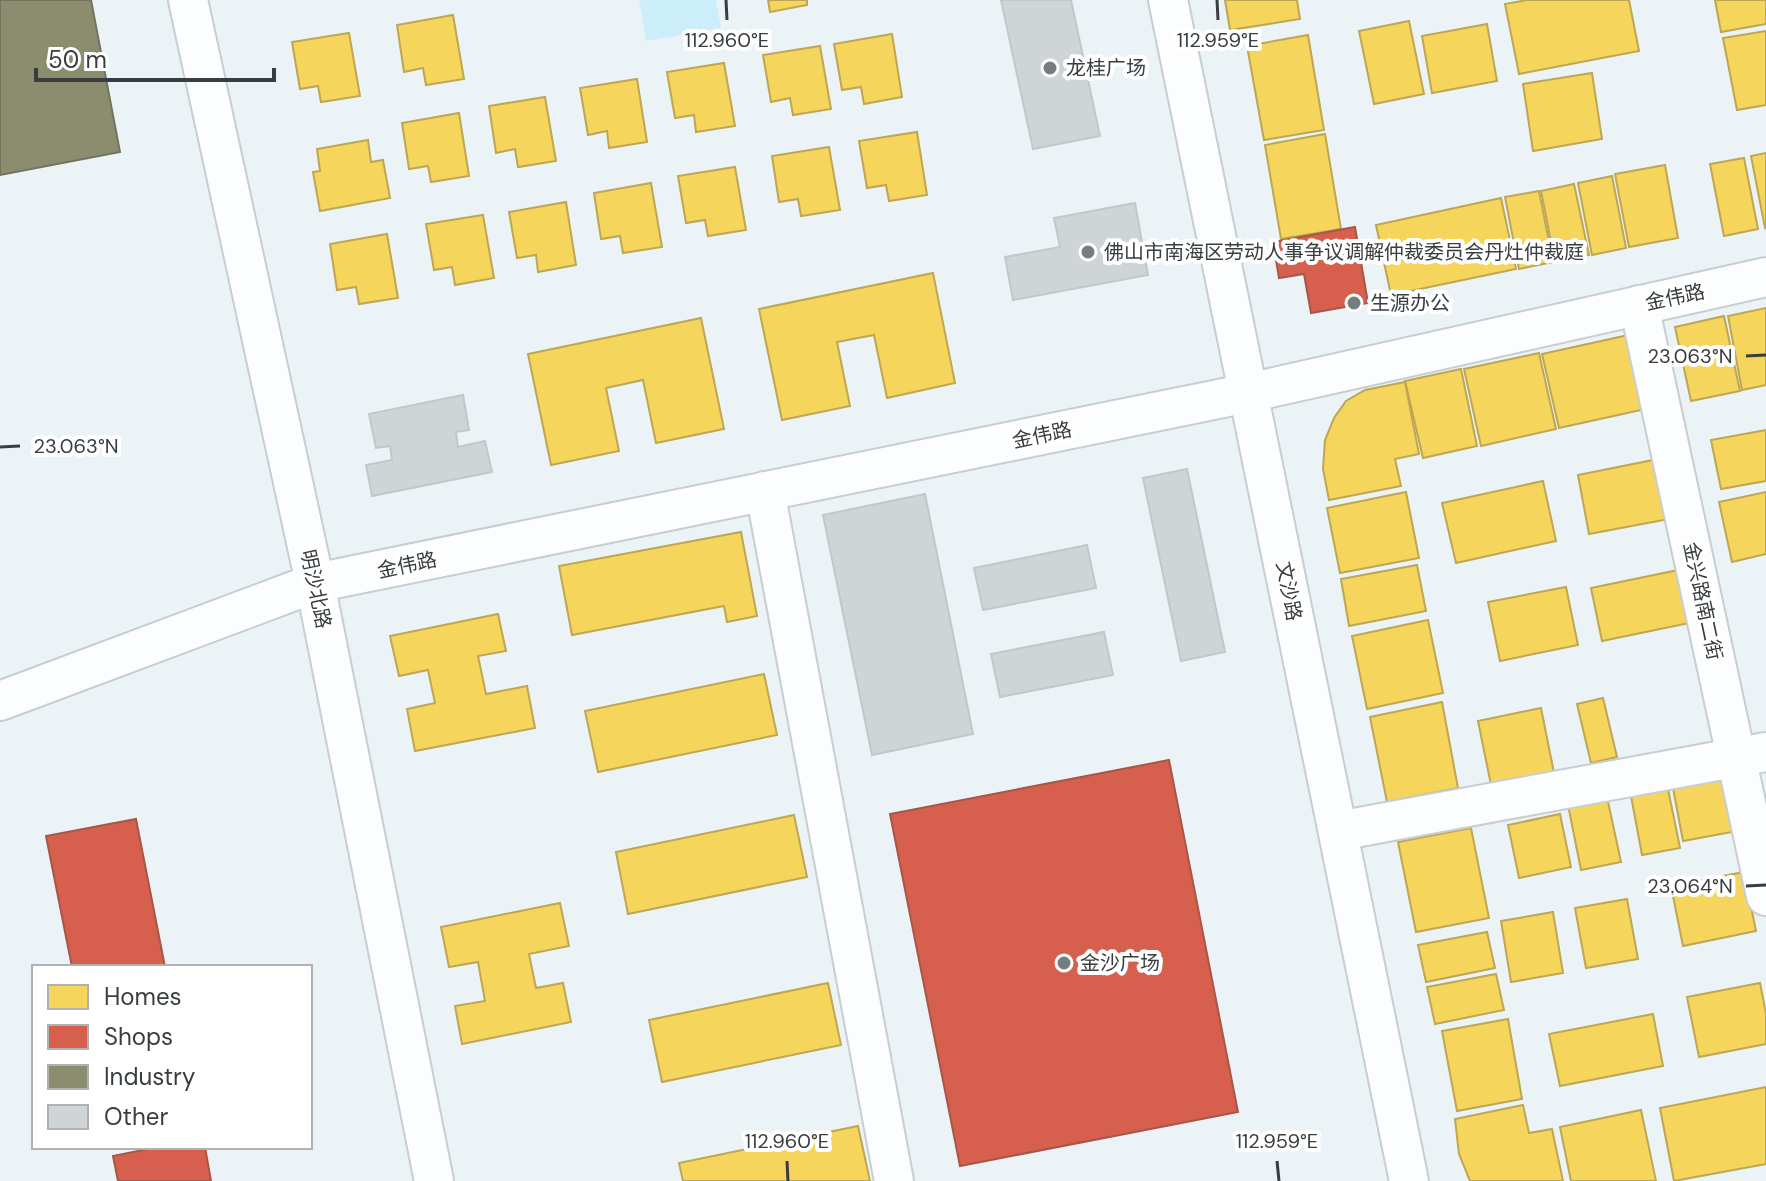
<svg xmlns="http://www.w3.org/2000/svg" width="1766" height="1181" font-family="'DM Sans','Noto Sans SC',sans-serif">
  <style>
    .green { fill: #cceefa }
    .homes { fill: #f6d55c; stroke: #bda753; stroke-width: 2 }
    .shops { fill: #d6604d; stroke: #a75649; stroke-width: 2 }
    .industry { fill: #8c8c6e; stroke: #737460; stroke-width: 2 }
    .building { fill: #cfd5d7; stroke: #c2c7c9; stroke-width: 2 }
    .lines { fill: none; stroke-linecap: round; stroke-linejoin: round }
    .minor-casing { stroke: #c8ced0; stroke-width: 42 }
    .minor { stroke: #fcfdfe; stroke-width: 38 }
    .ticks { fill: none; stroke: #383d3f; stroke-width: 3 }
    .poi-dot { fill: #777d7f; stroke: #fff; stroke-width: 3 }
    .labels { text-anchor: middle; stroke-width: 8; stroke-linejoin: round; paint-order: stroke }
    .poi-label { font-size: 20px; fill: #383d3f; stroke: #fff; text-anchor: start }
    .street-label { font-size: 20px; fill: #383d3f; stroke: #fff }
    .ticks-label { font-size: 20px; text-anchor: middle; fill: #383d3f; stroke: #fff; stroke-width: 8; stroke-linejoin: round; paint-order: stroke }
  </style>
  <rect width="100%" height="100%" fill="#ecf3f6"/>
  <path class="green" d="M 639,0 L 716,0 L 721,28 L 646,41 Z"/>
  <g class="homes">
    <path d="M 768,0 L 807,0 L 807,5 L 770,12 Z"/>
    <path d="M 1225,0 L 1297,0 L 1300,19 L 1230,30 Z"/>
    <path d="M 1527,0 L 1629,0 L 1639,51 L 1519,74 L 1505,4 Z"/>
    <path d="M 1715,0 L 1766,0 L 1766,24 L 1721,32 Z"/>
    <path d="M 453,15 L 464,79 L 426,85 L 423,68 L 404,72 L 397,25 Z"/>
    <path d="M 1409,21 L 1424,94 L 1374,104 L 1359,31 Z"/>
    <path d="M 1487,24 L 1497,81 L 1432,93 L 1422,36 Z"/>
    <path d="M 1766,31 L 1766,105 L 1737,110 L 1723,38 Z"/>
    <path d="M 349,33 L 360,96 L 321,102 L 318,86 L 300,89 L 292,42 Z"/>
    <path d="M 892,34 L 902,97 L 864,104 L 861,87 L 842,90 L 834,44 Z"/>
    <path d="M 1308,35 L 1324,130 L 1264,140 L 1247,46 Z"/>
    <path d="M 820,46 L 831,109 L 793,115 L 790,98 L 771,102 L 763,55 Z"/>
    <path d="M 724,63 L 735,126 L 696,132 L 694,115 L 675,118 L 667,72 Z"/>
    <path d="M 1592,73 L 1602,139 L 1533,151 L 1523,84 Z"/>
    <path d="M 637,79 L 647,142 L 609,148 L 607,131 L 588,135 L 580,88 Z"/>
    <path d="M 545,97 L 556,161 L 518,167 L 515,149 L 496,153 L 489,106 Z"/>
    <path d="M 459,113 L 469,176 L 431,182 L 428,166 L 409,169 L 402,123 Z"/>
    <path d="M 917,132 L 927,195 L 889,201 L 886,185 L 867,188 L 859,141 Z"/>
    <path d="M 1325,134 L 1341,229 L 1281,239 L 1265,145 Z"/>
    <path d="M 368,140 L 371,162 L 383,160 L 390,198 L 320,211 L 313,172 L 320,171 L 317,149 Z"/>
    <path d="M 829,147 L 840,210 L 801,216 L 798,199 L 779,202 L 772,156 Z"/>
    <path d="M 1766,153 L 1766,227 L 1765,228 L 1751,156 Z"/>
    <path d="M 1744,158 L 1758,229 L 1724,236 L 1710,164 Z"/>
    <path d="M 1665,165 L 1678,238 L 1629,247 L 1615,174 Z"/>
    <path d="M 735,167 L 746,230 L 708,236 L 705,220 L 686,223 L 678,176 Z"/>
    <path d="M 1612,176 L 1626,248 L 1592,255 L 1578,183 Z"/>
    <path d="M 651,183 L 662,247 L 623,253 L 620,236 L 601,239 L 594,193 Z"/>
    <path d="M 1574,184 L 1589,255 L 1555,262 L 1541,191 Z"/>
    <path d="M 1539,191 L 1553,262 L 1519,269 L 1505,197 Z"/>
    <path d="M 1501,198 L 1516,269 L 1391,295 L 1376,225 Z"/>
    <path d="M 566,202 L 576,265 L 538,272 L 536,255 L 517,258 L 509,212 Z"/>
    <path d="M 483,215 L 494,278 L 455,285 L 452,267 L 434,270 L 426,224 Z"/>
    <path d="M 387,234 L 398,298 L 359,304 L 356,287 L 337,290 L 330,244 Z"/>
    <path d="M 933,273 L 955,383 L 887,398 L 874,335 L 837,342 L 850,406 L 782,420 L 759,309 Z"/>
    <path d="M 1766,308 L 1766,385 L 1742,390 L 1728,316 Z"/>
    <path d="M 1724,316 L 1740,391 L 1691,401 L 1675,327 Z"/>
    <path d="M 701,318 L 724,429 L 656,443 L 643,380 L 606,388 L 619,451 L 551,465 L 528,354 Z"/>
    <path d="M 1633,334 L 1650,408 L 1559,428 L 1542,354 Z"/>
    <path d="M 1539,353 L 1556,429 L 1481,446 L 1464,369 Z"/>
    <path d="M 1461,369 L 1477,446 L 1423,458 L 1405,381 Z"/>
    <path d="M 1405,382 L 1419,454 L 1395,459 L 1401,486 L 1329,500 L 1323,469 L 1325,440 L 1334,418 L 1346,401 L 1365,390 Z"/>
    <path d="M 1766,430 L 1766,481 L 1721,489 L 1711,440 Z"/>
    <path d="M 1658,459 L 1669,519 L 1589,534 L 1578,475 Z"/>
    <path d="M 1543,481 L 1556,541 L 1456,563 L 1442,503 Z"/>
    <path d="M 1406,492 L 1419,558 L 1340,573 L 1327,508 Z"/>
    <path d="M 1766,492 L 1766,554 L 1732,562 L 1719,502 Z"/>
    <path d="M 741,532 L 757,616 L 727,622 L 724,606 L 572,635 L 559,566 Z"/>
    <path d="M 1417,565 L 1426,611 L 1349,626 L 1341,579 Z"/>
    <path d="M 1683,569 L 1694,622 L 1602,641 L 1591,588 Z"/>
    <path d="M 1566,587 L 1578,645 L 1500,661 L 1488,602 Z"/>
    <path d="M 498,614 L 506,651 L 478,656 L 486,694 L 527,686 L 535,728 L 415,751 L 407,709 L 435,703 L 428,670 L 399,676 L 390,636 Z"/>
    <path d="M 1428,620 L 1443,693 L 1367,709 L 1352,636 Z"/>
    <path d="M 764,674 L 777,735 L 598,772 L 585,711 Z"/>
    <path d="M 1603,698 L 1617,757 L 1591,763 L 1577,704 Z"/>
    <path d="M 1442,702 L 1458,788 L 1387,802 L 1370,717 Z"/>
    <path d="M 1541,708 L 1554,773 L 1491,785 L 1478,721 Z"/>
    <path d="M 1721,779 L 1732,832 L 1683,841 L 1673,788 Z"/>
    <path d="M 1668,789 L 1680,848 L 1642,855 L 1631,796 Z"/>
    <path d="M 1607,797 L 1621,862 L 1581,870 L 1568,805 Z"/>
    <path d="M 1560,814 L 1571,867 L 1519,878 L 1508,825 Z"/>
    <path d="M 794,815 L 807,877 L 628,914 L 616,852 Z"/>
    <path d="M 1471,828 L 1489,918 L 1416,932 L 1398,842 Z"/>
    <path d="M 1744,872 L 1756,931 L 1683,946 L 1671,886 Z"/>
    <path d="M 1627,899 L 1638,959 L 1586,968 L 1575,908 Z"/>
    <path d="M 560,903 L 569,946 L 529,954 L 536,988 L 563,983 L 571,1022 L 462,1044 L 455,1006 L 485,1001 L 478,962 L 449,967 L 441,927 Z"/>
    <path d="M 1553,912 L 1563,973 L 1511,982 L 1501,921 Z"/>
    <path d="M 1487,932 L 1495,968 L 1426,982 L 1418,945 Z"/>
    <path d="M 1496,974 L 1504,1010 L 1435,1024 L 1427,987 Z"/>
    <path d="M 828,983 L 841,1045 L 662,1082 L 649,1020 Z"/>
    <path d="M 1760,983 L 1766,1013 L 1766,1044 L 1699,1057 L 1687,997 Z"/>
    <path d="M 1653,1014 L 1663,1066 L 1560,1086 L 1549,1034 Z"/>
    <path d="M 1508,1019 L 1522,1099 L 1457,1111 L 1442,1031 Z"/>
    <path d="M 1766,1087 L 1766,1164 L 1674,1181 L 1660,1108 Z"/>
    <path d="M 1523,1105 L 1529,1133 L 1552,1129 L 1563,1181 L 1470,1181 L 1459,1154 L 1455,1119 Z"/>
    <path d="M 1641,1110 L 1656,1181 L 1571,1181 L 1560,1127 Z"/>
    <path d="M 858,1126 L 870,1181 L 683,1181 L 679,1163 Z"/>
  </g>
  <g class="shops">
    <path d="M 1355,227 L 1368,303 L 1311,313 L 1304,274 L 1279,278 L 1273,242 Z"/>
    <path d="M 1169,760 L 1238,1112 L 960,1166 L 890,814 Z"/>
    <path d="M 136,819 L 165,967 L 72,967 L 46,836 Z"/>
    <path d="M 158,1147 L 205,1147 L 211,1181 L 118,1181 L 113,1156 Z"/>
  </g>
  <path class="industry" d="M 0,0 L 91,0 L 120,152 L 0,175 Z"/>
  <g class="building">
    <path d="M 1001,0 L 1071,0 L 1100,136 L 1033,149 Z"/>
    <path d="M 1135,203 L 1148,275 L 1013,300 L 1005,257 L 1060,247 L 1054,218 Z"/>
    <path d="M 463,395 L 469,430 L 456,432 L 458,447 L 485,441 L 492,472 L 372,496 L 366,465 L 392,460 L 390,446 L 376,448 L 369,414 Z"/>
    <path d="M 1187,469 L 1225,652 L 1181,661 L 1143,478 Z"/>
    <path d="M 925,494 L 973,734 L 872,755 L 823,515 Z"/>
    <path d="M 1087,545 L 1096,588 L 983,610 L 974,568 Z"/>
    <path d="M 1104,632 L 1113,675 L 1000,697 L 991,654 Z"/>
  </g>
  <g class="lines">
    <g class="minor-casing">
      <g id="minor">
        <path d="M 188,0 L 315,583 L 434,1181"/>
        <path d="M 1168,0 L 1409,1181"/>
        <path d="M 1639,305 L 1766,896"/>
        <path d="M 765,491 L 894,1181"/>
        <path d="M 0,701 L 315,583 L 1248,393 L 1766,277"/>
        <path d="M 1338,831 L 1766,752"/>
      </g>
    </g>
    <use href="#minor" class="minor"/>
  </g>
  <path class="ticks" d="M 726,0 L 727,20M 1217,0 L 1218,20M 1746,356 L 1766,355M 0,447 L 20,446M 1746,886 L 1766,885M 787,1161 L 788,1181M 1277,1161 L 1279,1181"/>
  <g class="poi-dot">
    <circle cx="1050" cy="68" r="8"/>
    <circle cx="1088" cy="252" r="8"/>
    <circle cx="1354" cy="303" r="8"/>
    <circle cx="1064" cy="963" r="8"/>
  </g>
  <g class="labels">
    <g class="poi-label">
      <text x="1066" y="75">龙桂广场</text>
      <text x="1104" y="259">佛山市南海区劳动人事争议调解仲裁委员会丹灶仲裁庭</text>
      <text x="1370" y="310">生源办公</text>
      <text x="1080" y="970">金沙广场</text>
    </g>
    <g class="street-label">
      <text transform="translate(1675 297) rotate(-12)" y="7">金伟路</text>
      <text transform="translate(1042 435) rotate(-12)" y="7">金伟路</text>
      <text transform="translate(407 565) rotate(-12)" y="7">金伟路</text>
      <text transform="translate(316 589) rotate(78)" y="7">明沙北路</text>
      <text transform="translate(1289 591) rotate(79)" y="7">文沙路</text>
      <text transform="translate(1703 601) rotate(78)" y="7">金兴路南二街</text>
    </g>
  </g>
  <g class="ticks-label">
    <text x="727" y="47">112.960°E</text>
    <text x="1218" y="47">112.959°E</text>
    <text x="1690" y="363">23.063°N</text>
    <text x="76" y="453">23.063°N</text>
    <text x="1690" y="893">23.064°N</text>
    <text x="787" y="1148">112.960°E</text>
    <text x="1277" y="1148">112.959°E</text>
  </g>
  <rect x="32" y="965" width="280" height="184" fill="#ffffff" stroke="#afb1b2" stroke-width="2"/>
  <rect x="48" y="985" width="40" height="24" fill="#f6d55c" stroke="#afb1b2" stroke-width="2"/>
  <text x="104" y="1005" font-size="24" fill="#383d3f">Homes</text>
  <rect x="48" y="1025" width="40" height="24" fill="#d6604d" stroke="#afb1b2" stroke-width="2"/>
  <text x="104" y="1045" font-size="24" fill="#383d3f">Shops</text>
  <rect x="48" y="1065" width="40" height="24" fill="#8c8c6e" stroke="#afb1b2" stroke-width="2"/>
  <text x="104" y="1085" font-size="24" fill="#383d3f">Industry</text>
  <rect x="48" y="1105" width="40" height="24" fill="#cfd5d7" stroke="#afb1b2" stroke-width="2"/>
  <text x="104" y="1125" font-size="24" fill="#383d3f">Other</text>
  <path d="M36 68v12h238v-12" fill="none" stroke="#383d3f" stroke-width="4"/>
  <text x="48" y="68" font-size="24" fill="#383d3f" stroke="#ffffff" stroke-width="6" paint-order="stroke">50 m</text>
</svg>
